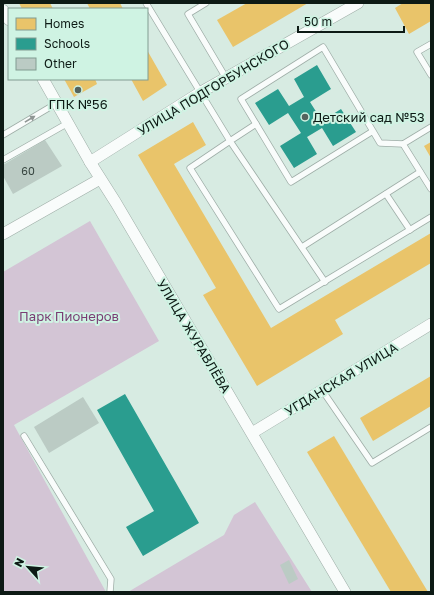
<svg xmlns="http://www.w3.org/2000/svg" width="434" height="595" font-family="'Golos Text',sans-serif">
  <style>
    .green { fill: #d3c5d5 }
    .homes { fill: #e9c46a }
    .schools { fill: #2a9d8f }
    .building { fill: #bbcbc4 }
    .lines { fill: none; stroke-linecap: round; stroke-linejoin: round }
    .service-casing { stroke: #9eada7; stroke-width: 7 }
    .minor-casing { stroke: #9eada7; stroke-width: 12 }
    .service { stroke: #f9fcfb; stroke-width: 5.5 }
    .minor { stroke: #f9fcfb; stroke-width: 11 }
    .oneway { fill: #8f9694 }
    .poi-dot { fill: #54635d; stroke: #cff3e3; stroke-width: 1.5 }
    .labels { text-anchor: middle; stroke-width: 4; stroke-linejoin: round; paint-order: stroke }
    .number-label { font-size: 11px; fill: #384641 }
    .street-label { font-size: 13px; fill: #0d1a15; stroke: #cff3e3 }
    .poi-label { font-size: 13px; fill: #0d1a15; stroke: #cff3e3 }
    .park-label { font-size: 13px; fill: #7a3e74; stroke: #cff3e3 }
  </style>
  <rect width="100%" height="100%" fill="#d7ebe2"/>
  <g class="green">
    <path d="M 90,221 L 159,341 L 14,425 L 106,592 L 3,592 L 3,272 Z"/>
    <path d="M 255,502 L 312,592 L 128,592 L 224,535 L 234,515 Z"/>
  </g>
  <g class="homes">
    <path d="M 19,3 L 50,3 L 53,9 L 22,9 Z"/>
    <path d="M 87,3 L 120,3 L 123,9 L 90,9 Z"/>
    <path d="M 247,3 L 308,3 L 233,47 L 217,20 Z"/>
    <path d="M 403,3 L 431,3 L 431,21 L 409,34 L 395,8 Z"/>
    <path d="M 147,50 L 167,85 L 143,101 L 131,79 L 147,79 Z"/>
    <path d="M 64,79 L 95,79 L 97,84 L 74,97 Z"/>
    <path d="M 193,122 L 206,145 L 174,164 L 271,328 L 431,233 L 431,263 L 335,320 L 343,334 L 257,386 L 203,295 L 216,288 L 138,155 Z"/>
    <path d="M 431,142 L 431,158 L 424,146 Z"/>
    <path d="M 431,376 L 431,406 L 373,441 L 360,418 Z"/>
    <path d="M 334,436 L 428,592 L 391,592 L 307,452 Z"/>
  </g>
  <g class="schools">
    <path d="M 317,65 L 331,89 L 310,102 L 322,121 L 341,109 L 356,132 L 333,146 L 322,128 L 307,137 L 317,154 L 294,168 L 280,146 L 301,133 L 288,113 L 269,125 L 255,103 L 278,89 L 289,106 L 304,97 L 294,79 Z"/>
    <path d="M 125,394 L 199,523 L 143,556 L 126,527 L 154,511 L 97,410 Z"/>
  </g>
  <g class="building">
    <path d="M 45,140 L 62,166 L 13,194 L 3,176 L 3,165 Z"/>
    <path d="M 83,397 L 99,423 L 49,453 L 34,427 Z"/>
    <path d="M 289,560 L 298,579 L 289,584 L 280,565 Z"/>
  </g>
  <g class="lines">
    <g class="service-casing">
      <g id="service">
        <path d="M 146,3 L 230,141 L 190,168 L 279,309 L 431,217"/>
        <path d="M 206,3 L 188,14 L 226,78"/>
        <path d="M 431,44 L 417,52 L 431,75"/>
        <path d="M 256,124 L 230,141 L 325,282"/>
        <path d="M 431,127 L 403,144 L 431,189"/>
        <path d="M 373,131 L 291,182 L 241,99 L 323,47 L 380,143 L 403,144"/>
        <path d="M 3,135 L 57,103"/>
        <path d="M 3,160 L 68,123"/>
        <path d="M 386,194 L 410,230"/>
        <path d="M 302,247 L 420,172"/>
        <path d="M 322,390 L 372,463 L 431,427"/>
        <path d="M 24,436 L 111,579 L 110,592"/>
      </g>
    </g>
    <g class="minor-casing">
      <g id="minor">
        <path d="M 3,10 L 9,20"/>
        <path d="M 43,79 L 90,162 L 116,203 L 345,592"/>
        <path d="M 90,162 L 201,92 L 358,3"/>
        <path d="M 3,234 L 100,179"/>
        <path d="M 252,433 L 431,324"/>
      </g>
    </g>
    <use href="#service" class="service"/>
    <use href="#minor" class="minor"/>
  </g>
  <defs><path id="oneway-solid" d="M-6-.8H1V-3.2L6.5 0L1 3.2V.8H-6Z"/></defs>
  <use class="oneway" href="#oneway-solid" transform="translate(30 119) rotate(-31)"/>
  <g class="poi-dot">
    <circle cx="78" cy="90" r="4"/>
    <circle cx="305" cy="117" r="4"/>
  </g>
  <g class="labels">
    <g class="number-label">
      <text x="28" y="175">60</text>
    </g>
    <g class="street-label">
      <text transform="translate(213 87) rotate(-31)" y="5">УЛИЦА ПОДГОРБУНСКОГО</text>
      <text transform="translate(194 336) rotate(59)" y="5">УЛИЦА ЖУРАВЛЁВА</text>
      <text transform="translate(341 379) rotate(-31)" y="5">УГДАНСКАЯ УЛИЦА</text>
    </g>
    <g class="poi-label">
      <text x="78" y="109">ГПК №56</text>
      <text x="313" y="122" text-anchor="start">Детский сад №53</text>
    </g>
    <g class="park-label">
      <text x="69" y="321">Парк Пионеров</text>
    </g>
  </g>
  <rect width="434" height="595" fill="none" stroke="#0d1a15" stroke-width="8"/>
  <rect x="8" y="8" width="140" height="72" fill="#cff3e3" stroke="#819c91"/>
  <rect x="16" y="18" width="20" height="12" fill="#e9c46a" stroke="#819c91"/>
  <text x="44" y="28" font-size="12" fill="#0d1a15">Homes</text>
  <rect x="16" y="38" width="20" height="12" fill="#2a9d8f" stroke="#819c91"/>
  <text x="44" y="48" font-size="12" fill="#0d1a15">Schools</text>
  <rect x="16" y="58" width="20" height="12" fill="#bbcbc4" stroke="#819c91"/>
  <text x="44" y="68" font-size="12" fill="#0d1a15">Other</text>
  <g transform="translate(28 567) rotate(297)" stroke="#cff3e3" stroke-width="3" paint-order="stroke">
  <path d="M0-3L7 15L0 10L-7 15Z" fill="#0d1a15"/>
  <text y="-6" font-size="11" font-weight="bold" text-anchor="middle" fill="#0d1a15">N</text>
  </g>
  <path d="M298 26v6h106v-6" fill="none" stroke="#0d1a15" stroke-width="2"/>
  <text x="304" y="26" font-size="12" fill="#0d1a15" stroke="#cff3e3" stroke-width="3" paint-order="stroke">50 m</text>
</svg>
